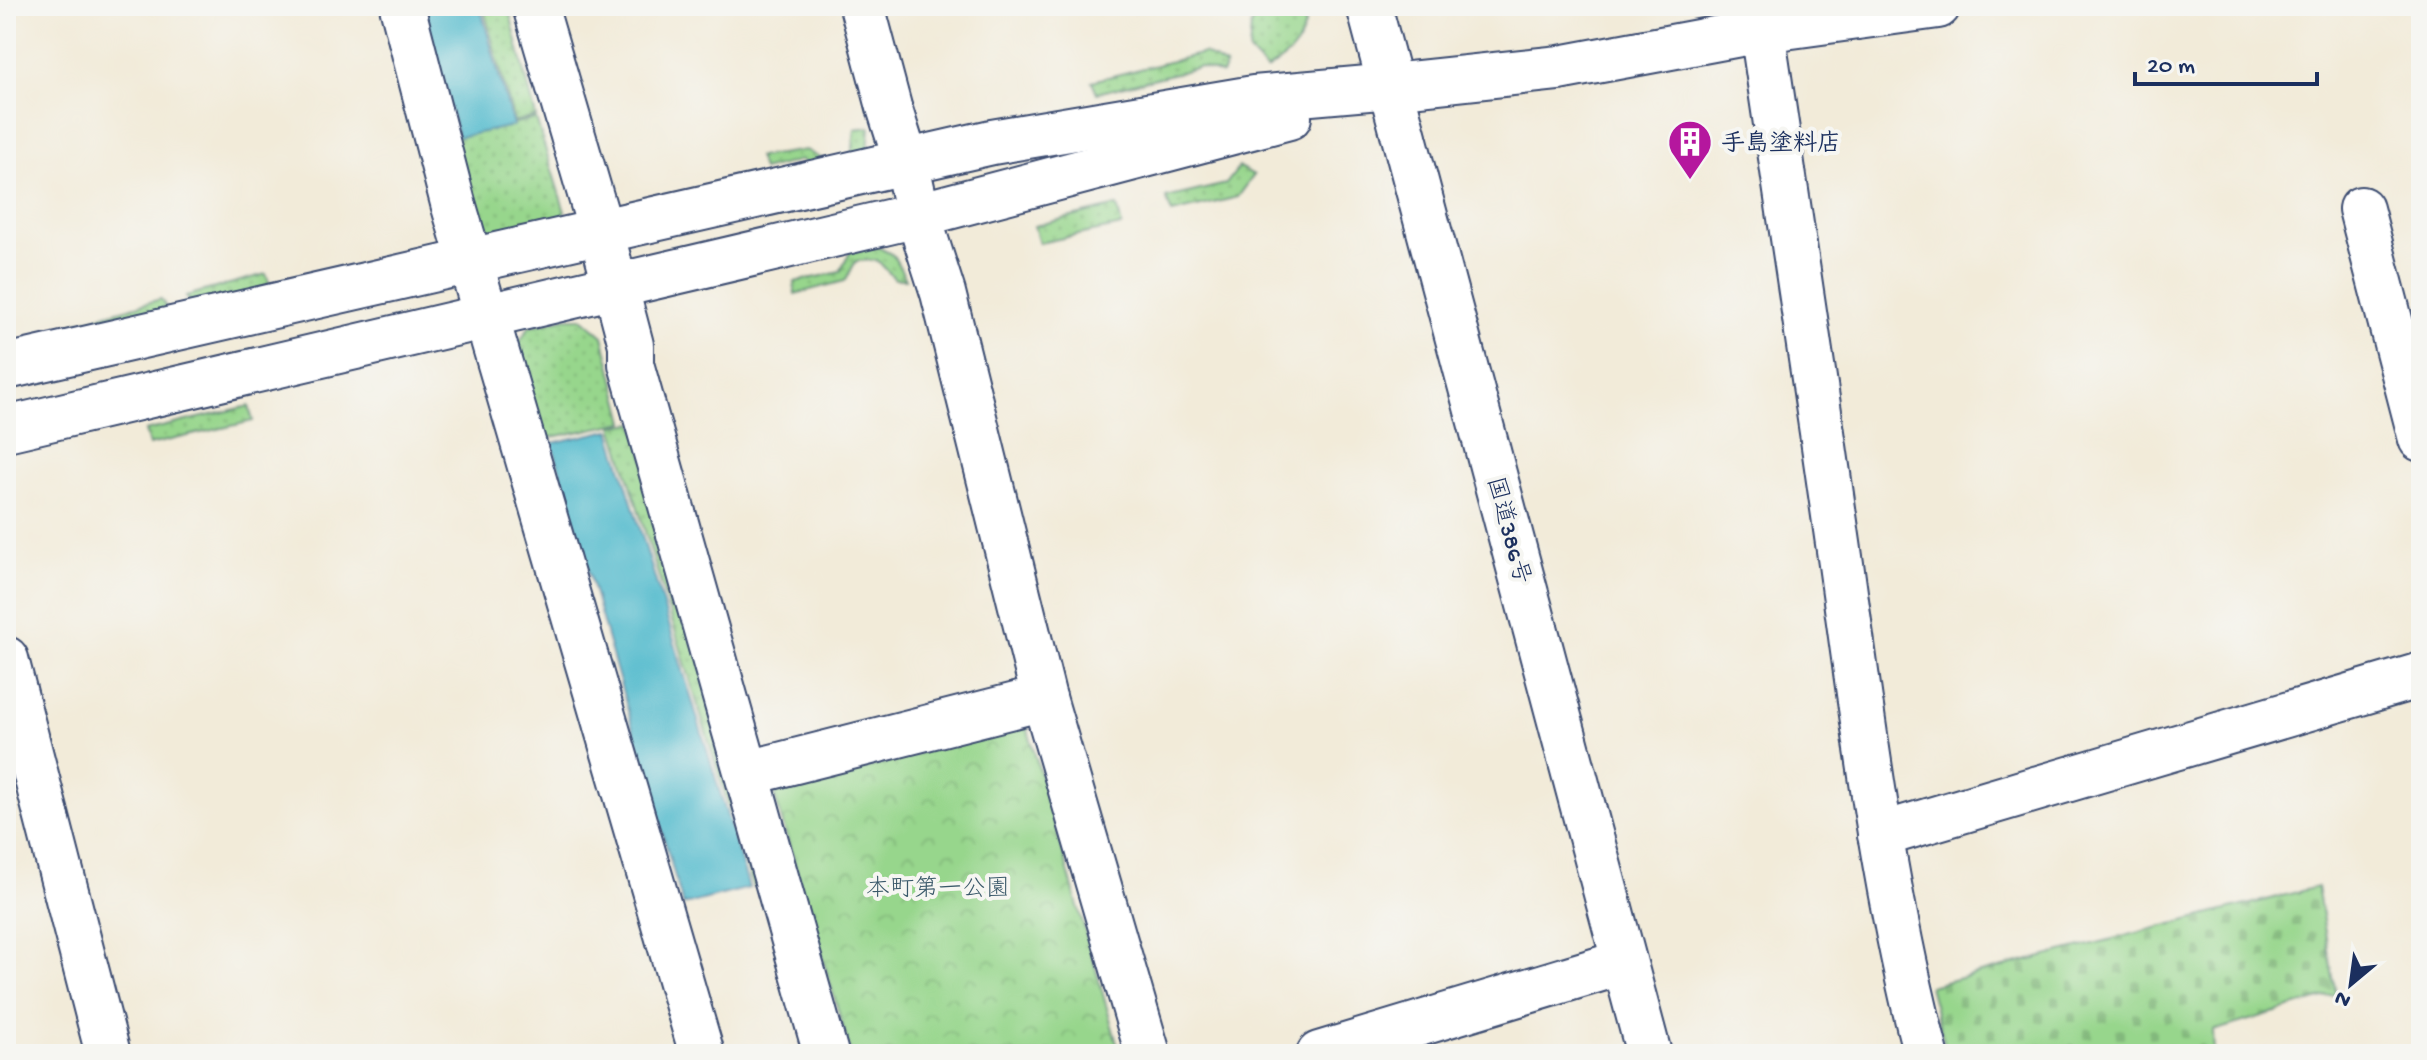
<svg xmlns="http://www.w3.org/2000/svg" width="2427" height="1060" font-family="'Gochi Hand','Klee One',sans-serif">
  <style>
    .grass { fill: url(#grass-dots); stroke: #598275; stroke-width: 2 }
    .cemetery { fill: url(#cemetery-stones); stroke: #598275; stroke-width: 2 }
    .park { fill: url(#park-crowns); stroke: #598275; stroke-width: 2 }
    .water { fill: #4fb9cc; stroke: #357495; stroke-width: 2 }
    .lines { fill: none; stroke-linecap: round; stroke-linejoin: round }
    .minor-casing { stroke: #3b4b70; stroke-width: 48 }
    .highway-casing { stroke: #3b4b70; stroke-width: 48 }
    .minor { stroke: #fff; stroke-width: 44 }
    .highway { stroke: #fff; stroke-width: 44 }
    .labels { text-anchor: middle; stroke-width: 8; stroke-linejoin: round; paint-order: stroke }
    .poi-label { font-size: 24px; font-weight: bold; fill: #1b2f5e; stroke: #f6f6f2; text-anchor: start }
    .street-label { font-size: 24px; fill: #1b2f5e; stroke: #f6f6f2 }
    .park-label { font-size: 24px; fill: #3a596a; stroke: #f6f6f2 }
  </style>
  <defs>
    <pattern id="grass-dots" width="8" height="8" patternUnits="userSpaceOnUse" patternTransform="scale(2)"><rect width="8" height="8" fill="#97d68c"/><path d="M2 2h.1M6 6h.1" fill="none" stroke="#82b87b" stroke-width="1.8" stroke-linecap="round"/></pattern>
    <pattern id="cemetery-stones" width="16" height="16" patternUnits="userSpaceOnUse" patternTransform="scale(2)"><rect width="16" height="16" fill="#97d68c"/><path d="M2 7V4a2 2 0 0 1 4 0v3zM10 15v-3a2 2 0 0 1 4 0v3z" fill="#82b87b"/></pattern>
    <pattern id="park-crowns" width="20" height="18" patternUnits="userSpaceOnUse" patternTransform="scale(2)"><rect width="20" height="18" fill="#97d68c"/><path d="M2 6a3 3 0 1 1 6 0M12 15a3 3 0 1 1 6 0" fill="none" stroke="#82b87b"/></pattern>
  </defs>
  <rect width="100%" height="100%" fill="#f6f6f2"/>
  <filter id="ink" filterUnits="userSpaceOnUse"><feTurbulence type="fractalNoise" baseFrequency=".0125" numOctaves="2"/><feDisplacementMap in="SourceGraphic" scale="16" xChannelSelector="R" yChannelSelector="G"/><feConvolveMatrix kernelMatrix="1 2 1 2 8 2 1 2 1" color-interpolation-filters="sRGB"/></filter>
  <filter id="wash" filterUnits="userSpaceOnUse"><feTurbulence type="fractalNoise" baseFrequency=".006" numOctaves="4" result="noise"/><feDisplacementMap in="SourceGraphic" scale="32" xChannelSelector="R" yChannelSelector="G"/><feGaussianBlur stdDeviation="1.8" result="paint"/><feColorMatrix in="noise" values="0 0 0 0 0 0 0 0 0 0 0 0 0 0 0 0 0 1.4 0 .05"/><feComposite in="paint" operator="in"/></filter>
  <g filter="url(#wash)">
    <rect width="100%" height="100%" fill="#f2ebd9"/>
    <g class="grass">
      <path d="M 483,6 L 508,6 L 536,117 L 514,122 Z"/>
      <path d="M 1261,6 L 1309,6 C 1303,41 1297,53 1266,70 L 1249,52 L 1251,26 Z"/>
      <path d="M 1204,53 L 1226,66 L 1222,74 L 1200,67 L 1097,93 L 1092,81 Z"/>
      <path d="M 536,119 L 565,212 L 546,237 L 491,250 L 442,137 Z"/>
      <path d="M 870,127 L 868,151 L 823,174 L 801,160 L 762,170 L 758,157 L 806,150 L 827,162 L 848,159 L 853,149 L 855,129 Z"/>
      <path d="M 1239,167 L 1254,175 L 1238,197 L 1172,213 L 1166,198 L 1226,184 Z"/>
      <path d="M 1117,206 L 1122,226 L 1039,243 L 1034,226 Z"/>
      <path d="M 878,247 L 893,255 L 906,279 L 895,279 L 877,260 L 856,261 L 845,281 L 795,294 L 794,282 L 840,272 L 850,252 Z"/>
      <path d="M 266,274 L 271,287 L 191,307 L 186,296 Z"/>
      <path d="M 161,299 L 170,314 L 62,336 L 75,323 Z"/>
      <path d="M 566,318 L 582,318 L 603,336 L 625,422 L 538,440 L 507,362 L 529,327 Z"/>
      <path d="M 249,406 L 253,421 L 149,445 L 145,431 Z"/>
      <path d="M 634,423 L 768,883 L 753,887 L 613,426 Z"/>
    </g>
    <path class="cemetery" d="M 2317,887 L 2336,994 L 2213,1031 L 2214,1054 L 1947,1054 L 1929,986 Z"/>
    <path class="park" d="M 1026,723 L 1120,1054 L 851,1054 L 774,794 Z"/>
    <g class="water">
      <path d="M 421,6 L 480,6 L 513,126 L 458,137 Z"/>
      <path d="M 610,430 L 749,888 L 683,905 L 552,443 Z"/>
    </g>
  </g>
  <g filter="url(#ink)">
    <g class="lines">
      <g class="minor-casing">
        <g id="minor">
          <path d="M 402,6 L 453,203 L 702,1054"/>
          <path d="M 535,6 L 601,231 L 631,345 L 631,364 L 826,1054"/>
          <path d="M 862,6 L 889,107 L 906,161 L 918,215 L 943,293 L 1044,698 L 1148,1054"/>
          <path d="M 1754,6 L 1762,30 C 1788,209 1816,386 1841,564 C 1864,729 1884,893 1926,1054"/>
          <path d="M 2361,209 L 2421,439"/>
          <path d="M 6,367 L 992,142 L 1254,98 L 1391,86 L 1559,68 L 1762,30 L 1938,6"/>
          <path d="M 6,429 L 918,215 L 1289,117"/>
          <path d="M 6,659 L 108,1054"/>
          <path d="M 748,773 L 1044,698"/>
          <path d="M 1880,835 L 2421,675"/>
          <path d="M 1319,1054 L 1624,962"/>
        </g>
      </g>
      <g class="highway-casing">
        <path id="highway" d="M 1369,6 L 1649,1054"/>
      </g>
      <use href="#minor" class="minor"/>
      <use href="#highway" class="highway"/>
    </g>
  </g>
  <defs>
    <g id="building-pin" transform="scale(2.3)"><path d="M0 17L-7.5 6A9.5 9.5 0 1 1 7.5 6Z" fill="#b5179e" stroke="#f6f6f2"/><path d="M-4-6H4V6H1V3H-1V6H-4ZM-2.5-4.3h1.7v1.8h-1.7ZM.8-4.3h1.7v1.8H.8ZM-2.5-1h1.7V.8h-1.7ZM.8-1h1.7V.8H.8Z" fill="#fff"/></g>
  </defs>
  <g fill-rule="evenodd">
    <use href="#building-pin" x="1690" y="142"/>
  </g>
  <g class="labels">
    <g class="poi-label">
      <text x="1721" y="150">手島塗料店</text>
    </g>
    <g class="street-label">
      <text transform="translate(1510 530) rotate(75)" y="8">国道386号</text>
    </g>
    <g class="park-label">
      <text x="938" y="895">本町第一公園</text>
    </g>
  </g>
  <rect width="2427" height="1060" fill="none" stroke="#f6f6f2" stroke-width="32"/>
  <g transform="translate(2351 984) rotate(209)" stroke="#f6f6f2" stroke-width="6" paint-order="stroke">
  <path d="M0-6L14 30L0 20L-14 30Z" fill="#1b2f5e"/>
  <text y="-12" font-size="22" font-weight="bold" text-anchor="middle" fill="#1b2f5e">N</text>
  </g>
  <path d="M2135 72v12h182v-12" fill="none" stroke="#1b2f5e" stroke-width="4"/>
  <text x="2147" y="72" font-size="24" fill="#1b2f5e" stroke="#f6f6f2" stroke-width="6" paint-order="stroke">20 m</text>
</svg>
